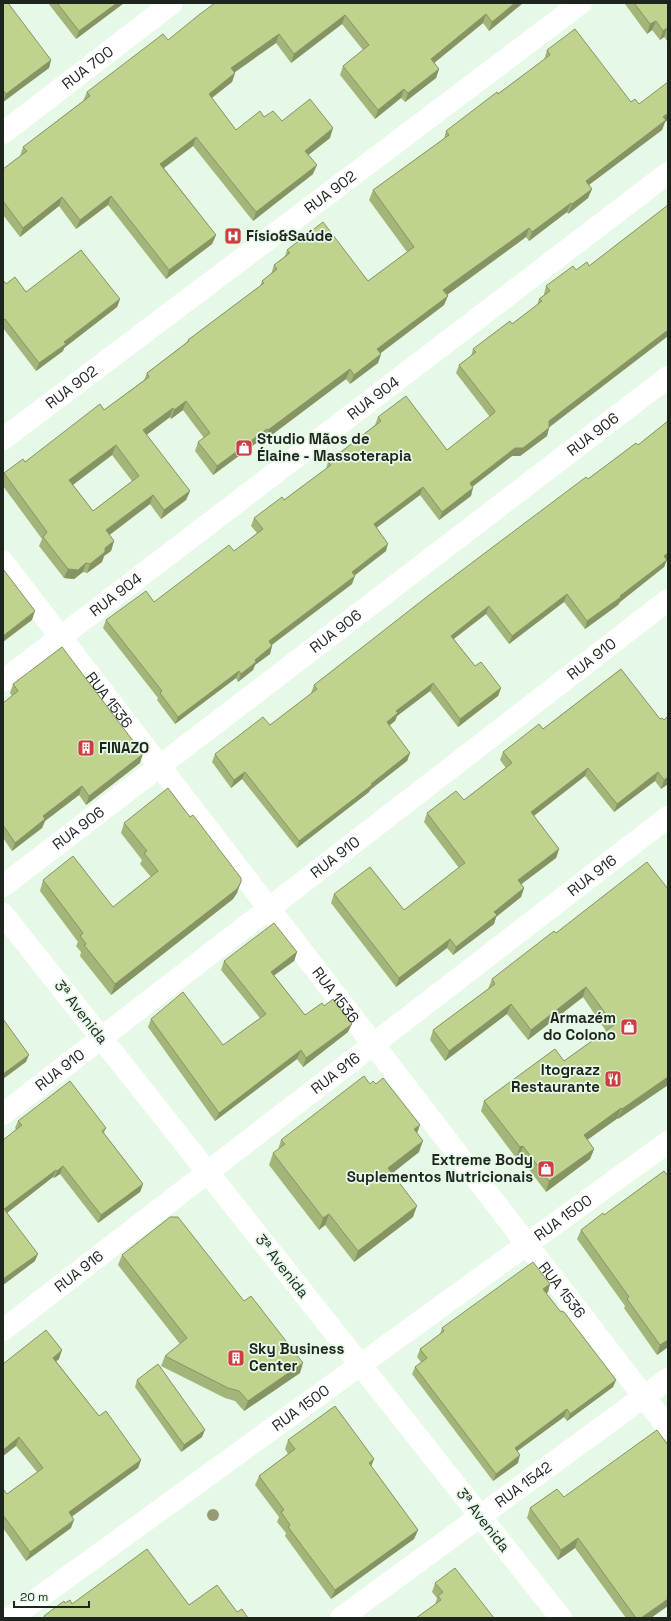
<svg xmlns="http://www.w3.org/2000/svg" width="671" height="1621" font-family="'Space Grotesk',sans-serif">
  <style>
    .lines { fill: none; stroke-linecap: round; stroke-linejoin: round }
    .minor { stroke: #fff; stroke-width: 22 }
    .major { stroke: #fff; stroke-width: 22 }
    .tree { fill: #979a73 }
    .wall { fill: #a4b57a; fill-rule: evenodd }
    .shaded-wall { fill: #869463 }
    .building { fill: #bfd38e; stroke: #869463; fill-rule: evenodd }
    .labels { text-anchor: middle; stroke-width: 3.5; stroke-linejoin: round; paint-order: stroke }
    .street-label { font-size: 15px; fill: #1d251e; stroke: #e6f9e7 }
    .poi-label { font-size: 15px; font-weight: bold; fill: #1d251e; stroke: #e6f9e7; text-anchor: start }
  </style>
  <rect width="100%" height="100%" fill="#e6f9e7"/>
  <g class="lines">
    <g class="minor">
      <path id="s1" d="M 3,133 L 172,3"/>
      <path id="s2" d="M 3,439 L 581,3"/>
      <path id="s3" d="M 3,562 L 668,1428"/>
      <path id="s4" d="M 3,681 L 668,173"/>
      <path id="s5" d="M 3,886 L 668,377"/>
      <path id="s6" d="M 3,1114 L 668,600"/>
      <path id="s7" d="M 3,1330 L 668,817"/>
      <path id="s8" d="M 11,1618 L 668,1142"/>
      <path id="s9" d="M 341,1618 L 668,1379"/>
    </g>
    <path class="major" d="M 3,914 L 561,1618"/>
  </g>
  <circle class="tree" cx="213" cy="1515" r="6"/>
  <g class="wall">
    <path d="M 3,3 L 51,60 L 49,68 L 3,102 Z"/>
    <path d="M 48,3 L 124,3 L 76,39 Z"/>
    <path d="M 215,3 L 523,3 L 489,31 L 483,23 L 434,63 L 439,69 L 436,78 L 405,102 L 401,98 L 375,119 L 340,75 L 343,66 L 363,50 L 342,24 L 291,63 L 276,43 L 235,72 L 232,82 L 212,98 L 236,130 L 264,117 L 282,121 L 330,138 L 308,155 L 313,174 L 253,221 L 193,146 L 164,168 L 216,235 L 212,244 L 166,279 L 108,205 L 76,229 L 59,206 L 20,237 L 3,215 L 3,169 L 20,156 L 23,147 L 83,101 L 87,92 L 168,40 Z"/>
    <path d="M 626,3 L 668,3 L 668,42 L 664,37 L 660,40 L 652,30 L 647,34 L 625,4 Z"/>
    <path d="M 547,50 L 631,102 L 639,104 L 665,122 L 662,130 L 589,185 L 592,189 L 588,198 L 568,214 L 567,212 L 529,241 L 526,237 L 447,295 L 444,305 L 381,353 L 381,354 L 378,363 L 350,384 L 346,379 L 265,440 L 263,438 L 213,475 L 195,451 L 198,442 L 204,438 L 183,410 L 171,419 L 170,417 L 146,435 L 190,491 L 186,500 L 161,519 L 150,504 L 109,535 L 114,541 L 111,551 L 104,556 L 102,562 L 87,573 L 83,572 L 74,579 L 64,578 L 39,546 L 42,539 L 3,486 L 3,476 L 4,473 L 25,462 L 104,410 L 144,380 L 147,373 L 187,342 L 188,340 L 260,286 L 262,281 L 271,274 L 274,265 L 285,256 L 287,250 L 368,281 L 407,252 L 369,200 L 373,190 L 444,139 L 446,131 L 544,60 ZM 112,455 L 132,481 L 93,511 L 73,485 Z"/>
    <path d="M 668,205 L 668,336 L 549,427 L 547,436 L 520,456 L 512,456 L 472,487 L 471,496 L 439,520 L 420,495 L 376,528 L 386,551 L 354,575 L 352,584 L 272,645 L 272,646 L 270,654 L 255,665 L 253,670 L 238,682 L 236,678 L 175,724 L 157,700 L 158,698 L 103,628 L 106,620 L 154,602 L 234,551 L 257,533 L 251,526 L 254,518 L 284,500 L 326,469 L 328,462 L 375,425 L 378,417 L 447,450 L 490,417 L 456,373 L 459,365 L 471,356 L 473,349 L 512,324 L 537,305 L 539,299 L 544,295 L 544,294 L 546,286 L 576,270 L 589,266 Z"/>
    <path d="M 3,280 L 6,284 L 26,292 L 120,299 L 117,307 L 64,348 L 63,351 L 36,371 L 3,328 Z"/>
    <path d="M 668,421 L 668,559 L 667,560 L 664,567 L 620,602 L 618,605 L 585,629 L 564,602 L 509,644 L 486,614 L 454,639 L 475,666 L 501,688 L 498,696 L 458,727 L 430,691 L 397,716 L 395,721 L 389,725 L 410,753 L 407,761 L 370,790 L 369,792 L 297,848 L 242,779 L 231,788 L 212,762 L 215,754 L 270,725 L 312,693 L 311,693 L 314,685 L 588,479 L 638,445 Z"/>
    <path d="M 621,669 L 668,784 L 661,789 L 655,781 L 614,812 L 585,776 L 534,816 L 559,849 L 556,858 L 521,884 L 524,888 L 521,897 L 496,917 L 494,924 L 453,955 L 447,948 L 396,987 L 331,903 L 334,894 L 404,910 L 459,868 L 424,822 L 427,813 L 464,800 L 506,768 L 500,760 L 503,752 L 543,729 Z"/>
    <path d="M 13,684 L 140,763 L 86,805 L 79,795 L 45,821 L 42,828 L 12,851 L 3,838 L 3,703 L 12,696 L 10,693 Z"/>
    <path d="M 124,823 L 237,893 L 233,899 L 111,995 L 80,956 L 81,952 L 76,946 L 78,942 L 40,891 L 43,880 L 113,907 L 151,877 L 140,864 L 142,860 L 121,833 Z"/>
    <path d="M 668,889 L 668,1085 L 618,1119 L 618,1118 L 587,1140 L 594,1149 L 590,1159 L 546,1192 L 519,1156 L 516,1158 L 481,1111 L 484,1101 L 564,1061 L 606,1031 L 583,997 L 528,1040 L 507,1014 L 445,1061 L 430,1040 L 433,1030 L 488,989 L 492,979 L 556,933 Z"/>
    <path d="M 297,952 L 294,961 L 274,975 L 305,1015 L 324,1006 L 348,1032 L 303,1067 L 297,1059 L 215,1121 L 148,1027 L 151,1019 L 223,1045 L 260,1018 L 221,970 L 224,961 Z"/>
    <path d="M 370,1084 L 417,1133 L 419,1152 L 392,1173 L 413,1217 L 354,1262 L 325,1225 L 319,1230 L 269,1165 L 273,1153 L 278,1150 L 281,1140 Z"/>
    <path d="M 18,1121 L 106,1128 L 104,1133 L 143,1184 L 140,1192 L 98,1223 L 60,1174 L 54,1178 L 53,1177 L 7,1213 L 35,1261 L 3,1285 L 3,1140 L 16,1130 L 15,1128 Z"/>
    <path d="M 668,1176 L 668,1347 L 657,1355 L 624,1308 L 625,1306 L 577,1239 L 581,1230 Z"/>
    <path d="M 122,1255 L 244,1301 L 300,1373 L 244,1411 L 235,1401 L 225,1398 L 161,1366 L 165,1356 L 180,1344 L 118,1265 Z"/>
    <path d="M 550,1284 L 548,1292 L 546,1293 L 560,1311 L 616,1380 L 613,1387 L 567,1421 L 564,1417 L 517,1451 L 518,1463 L 493,1481 L 412,1374 L 415,1367 L 421,1362 L 417,1357 L 420,1349 L 440,1334 L 442,1328 Z"/>
    <path d="M 59,1359 L 56,1361 L 99,1416 L 141,1460 L 138,1468 L 72,1516 L 71,1528 L 26,1561 L 3,1528 L 3,1489 L 7,1494 L 37,1472 L 16,1446 L 3,1456 L 3,1364 Z"/>
    <path d="M 137,1380 L 202,1437 L 181,1452 L 135,1387 Z"/>
    <path d="M 288,1440 L 374,1459 L 371,1466 L 418,1530 L 414,1539 L 331,1599 L 285,1536 L 286,1533 L 277,1522 L 279,1517 L 255,1485 L 259,1476 L 288,1454 L 285,1449 Z"/>
    <path d="M 557,1489 L 651,1618 L 626,1618 L 575,1548 L 558,1560 L 527,1518 L 530,1508 Z"/>
    <path d="M 435,1583 L 494,1618 L 435,1605 L 437,1598 L 432,1592 Z"/>
  </g>
  <g class="shaded-wall">
    <path d="M 117,3 L 124,3 L 76,39 L 79,31 Z"/>
    <path d="M 515,3 L 523,3 L 489,31 L 492,22 Z"/>
    <path d="M 486,14 L 483,23 L 428,68 L 431,59 Z"/>
    <path d="M 345,15 L 342,24 L 291,63 L 294,54 Z"/>
    <path d="M 656,21 L 652,30 L 647,34 L 650,24 Z"/>
    <path d="M 667,28 L 664,37 L 660,40 L 663,31 Z"/>
    <path d="M 279,34 L 276,43 L 228,77 L 231,68 Z"/>
    <path d="M 51,60 L 49,68 L 3,102 L 6,94 Z"/>
    <path d="M 439,69 L 436,78 L 405,102 L 408,93 Z"/>
    <path d="M 235,73 L 232,82 L 205,103 L 209,94 Z"/>
    <path d="M 404,89 L 401,98 L 375,119 L 378,110 Z"/>
    <path d="M 668,113 L 668,120 L 665,122 L 662,130 L 582,190 L 586,181 Z"/>
    <path d="M 333,128 L 330,138 L 302,160 L 305,151 Z"/>
    <path d="M 196,137 L 193,146 L 157,173 L 160,164 Z"/>
    <path d="M 317,165 L 313,174 L 253,221 L 256,212 Z"/>
    <path d="M 592,189 L 588,198 L 568,214 L 572,204 Z"/>
    <path d="M 111,196 L 108,205 L 76,229 L 80,220 Z"/>
    <path d="M 62,197 L 59,206 L 20,237 L 23,228 Z"/>
    <path d="M 571,203 L 567,212 L 529,241 L 532,232 Z"/>
    <path d="M 529,228 L 526,237 L 440,300 L 443,290 Z"/>
    <path d="M 216,235 L 212,244 L 166,279 L 169,270 Z"/>
    <path d="M 448,296 L 444,305 L 374,358 L 377,349 Z"/>
    <path d="M 120,299 L 117,307 L 64,348 L 63,351 L 36,371 L 39,363 L 64,342 Z"/>
    <path d="M 668,330 L 668,336 L 547,429 L 549,421 Z"/>
    <path d="M 381,354 L 378,363 L 350,384 L 354,375 Z"/>
    <path d="M 350,369 L 346,379 L 265,440 L 268,430 Z"/>
    <path d="M 186,401 L 183,410 L 171,419 L 174,410 Z"/>
    <path d="M 173,408 L 170,417 L 140,440 L 143,430 Z"/>
    <path d="M 549,428 L 547,436 L 520,456 L 512,456 L 467,491 L 470,483 L 515,448 Z"/>
    <path d="M 267,429 L 263,438 L 213,475 L 217,466 Z"/>
    <path d="M 116,445 L 112,455 L 66,490 L 69,480 Z"/>
    <path d="M 423,487 L 420,495 L 371,532 L 374,524 Z"/>
    <path d="M 473,488 L 471,496 L 439,520 L 442,512 Z"/>
    <path d="M 190,491 L 186,500 L 161,519 L 164,510 Z"/>
    <path d="M 153,495 L 150,504 L 103,540 L 106,530 Z"/>
    <path d="M 114,541 L 111,551 L 104,556 L 102,562 L 87,573 L 90,564 L 105,548 Z"/>
    <path d="M 388,544 L 386,551 L 349,580 L 352,572 Z"/>
    <path d="M 668,553 L 668,559 L 667,560 L 664,567 L 620,602 L 618,605 L 585,629 L 587,621 L 620,596 Z"/>
    <path d="M 86,563 L 83,572 L 74,579 L 64,578 L 68,569 Z"/>
    <path d="M 355,576 L 352,584 L 266,649 L 269,641 Z"/>
    <path d="M 567,594 L 564,602 L 509,644 L 512,636 Z"/>
    <path d="M 489,606 L 486,614 L 448,643 L 451,636 Z"/>
    <path d="M 35,611 L 32,620 L 3,642 L 3,636 Z"/>
    <path d="M 272,646 L 270,654 L 255,665 L 253,670 L 238,682 L 241,674 L 255,660 Z"/>
    <path d="M 239,671 L 236,678 L 175,724 L 178,717 Z"/>
    <path d="M 433,683 L 430,691 L 397,716 L 395,721 L 384,730 L 387,722 L 396,711 Z"/>
    <path d="M 501,688 L 498,696 L 458,727 L 460,719 Z"/>
    <path d="M 410,753 L 407,761 L 370,790 L 369,792 L 297,848 L 299,841 Z"/>
    <path d="M 143,754 L 140,763 L 86,805 L 89,796 Z"/>
    <path d="M 588,768 L 585,776 L 527,821 L 531,812 Z"/>
    <path d="M 245,772 L 242,779 L 231,788 L 234,780 Z"/>
    <path d="M 658,772 L 655,781 L 614,812 L 617,804 Z"/>
    <path d="M 668,777 L 668,784 L 661,789 L 664,780 Z"/>
    <path d="M 82,786 L 79,795 L 45,821 L 42,828 L 12,851 L 15,843 L 43,816 Z"/>
    <path d="M 559,849 L 556,858 L 515,889 L 518,880 Z"/>
    <path d="M 241,882 L 237,893 L 233,899 L 111,995 L 115,984 Z"/>
    <path d="M 524,888 L 521,897 L 496,917 L 494,924 L 453,955 L 456,947 L 494,912 Z"/>
    <path d="M 450,939 L 447,948 L 396,987 L 399,978 Z"/>
    <path d="M 297,952 L 294,961 L 268,980 L 271,972 Z"/>
    <path d="M 586,987 L 583,997 L 528,1040 L 531,1030 Z"/>
    <path d="M 511,1004 L 507,1014 L 445,1061 L 449,1051 Z"/>
    <path d="M 352,1024 L 348,1032 L 303,1067 L 306,1058 Z"/>
    <path d="M 301,1050 L 297,1059 L 215,1121 L 219,1113 Z"/>
    <path d="M 29,1055 L 26,1062 L 3,1079 L 3,1074 Z"/>
    <path d="M 668,1077 L 668,1085 L 618,1119 L 622,1109 Z"/>
    <path d="M 621,1108 L 618,1118 L 580,1145 L 584,1135 Z"/>
    <path d="M 420,1125 L 416,1136 L 414,1129 Z"/>
    <path d="M 423,1141 L 419,1152 L 384,1180 L 388,1168 Z"/>
    <path d="M 523,1146 L 519,1156 L 516,1158 L 520,1147 Z"/>
    <path d="M 594,1149 L 590,1159 L 546,1192 L 549,1181 Z"/>
    <path d="M 63,1166 L 60,1174 L 54,1178 L 57,1171 Z"/>
    <path d="M 56,1170 L 53,1177 L 3,1216 L 4,1209 Z"/>
    <path d="M 143,1184 L 140,1192 L 98,1223 L 101,1215 Z"/>
    <path d="M 417,1206 L 413,1217 L 354,1262 L 358,1251 Z"/>
    <path d="M 329,1214 L 325,1225 L 319,1230 L 323,1218 Z"/>
    <path d="M 38,1254 L 35,1261 L 3,1285 L 3,1279 Z"/>
    <path d="M 550,1284 L 548,1292 L 541,1297 L 543,1289 Z"/>
    <path d="M 668,1340 L 668,1347 L 657,1355 L 660,1345 Z"/>
    <path d="M 62,1350 L 59,1359 L 50,1366 L 53,1358 Z"/>
    <path d="M 303,1363 L 300,1373 L 244,1411 L 248,1401 Z"/>
    <path d="M 616,1380 L 613,1387 L 567,1421 L 570,1414 Z"/>
    <path d="M 567,1409 L 564,1417 L 512,1455 L 515,1448 Z"/>
    <path d="M 205,1430 L 202,1437 L 181,1452 L 184,1445 Z"/>
    <path d="M 19,1437 L 16,1446 L 3,1456 L 3,1450 Z"/>
    <path d="M 520,1455 L 518,1463 L 493,1481 L 496,1474 Z"/>
    <path d="M 374,1459 L 370,1469 L 369,1463 Z"/>
    <path d="M 141,1460 L 138,1468 L 66,1521 L 69,1512 Z"/>
    <path d="M 74,1520 L 71,1528 L 26,1561 L 30,1552 Z"/>
    <path d="M 418,1530 L 414,1539 L 331,1599 L 335,1590 Z"/>
    <path d="M 578,1538 L 575,1548 L 558,1560 L 561,1550 Z"/>
    <path d="M 668,1599 L 668,1606 L 651,1618 L 641,1618 Z"/>
  </g>
  <g class="building">
    <path d="M 3,3 L 8,3 L 51,60 L 6,94 L 3,90 Z"/>
    <path d="M 57,3 L 117,3 L 79,31 Z"/>
    <path d="M 215,3 L 515,3 L 492,22 L 486,14 L 431,59 L 439,69 L 408,93 L 404,89 L 378,110 L 343,66 L 369,45 L 345,15 L 294,54 L 279,34 L 231,68 L 235,73 L 209,94 L 236,130 L 260,111 L 264,117 L 273,111 L 282,121 L 310,99 L 333,128 L 305,151 L 317,165 L 256,212 L 196,137 L 160,164 L 216,235 L 169,270 L 111,196 L 80,220 L 62,197 L 23,228 L 3,201 L 3,169 L 27,151 L 23,147 L 90,96 L 87,92 L 163,34 L 168,40 L 200,14 Z"/>
    <path d="M 634,3 L 668,3 L 668,29 L 667,28 L 663,31 L 656,21 L 650,24 Z"/>
    <path d="M 575,29 L 631,102 L 635,99 L 639,104 L 668,82 L 668,113 L 663,117 L 666,120 L 586,181 L 592,189 L 572,204 L 571,203 L 532,232 L 529,228 L 443,290 L 448,296 L 377,349 L 381,354 L 354,375 L 350,369 L 268,430 L 267,429 L 217,466 L 198,442 L 210,433 L 186,401 L 174,410 L 173,408 L 143,430 L 190,491 L 164,510 L 153,495 L 106,530 L 114,541 L 105,548 L 105,552 L 90,564 L 86,563 L 78,570 L 68,569 L 43,537 L 47,532 L 4,473 L 23,459 L 25,462 L 100,404 L 104,410 L 149,377 L 147,373 L 189,341 L 188,340 L 264,283 L 262,281 L 277,269 L 274,265 L 290,253 L 287,250 L 323,222 L 368,281 L 414,247 L 373,190 L 449,135 L 446,131 L 497,92 L 498,94 L 550,55 L 547,50 ZM 116,445 L 139,476 L 93,511 L 69,480 Z"/>
    <path d="M 668,205 L 668,330 L 549,421 L 549,428 L 523,448 L 515,448 L 470,483 L 473,488 L 442,512 L 423,487 L 374,524 L 388,544 L 352,572 L 355,576 L 269,641 L 272,646 L 255,660 L 256,662 L 241,674 L 239,671 L 178,717 L 160,693 L 162,691 L 106,620 L 146,591 L 154,602 L 229,545 L 234,551 L 263,529 L 254,518 L 282,497 L 284,500 L 331,465 L 328,462 L 381,421 L 378,417 L 406,396 L 447,450 L 494,413 L 495,411 L 459,365 L 476,352 L 473,349 L 510,321 L 512,324 L 542,301 L 539,299 L 550,291 L 546,286 L 573,266 L 576,270 L 587,262 L 589,266 Z"/>
    <path d="M 81,250 L 120,299 L 64,342 L 66,344 L 39,363 L 5,319 L 3,320 L 3,280 L 6,284 L 15,277 L 26,292 Z"/>
    <path d="M 668,421 L 668,553 L 664,556 L 667,560 L 620,596 L 621,597 L 587,621 L 567,594 L 512,636 L 489,606 L 451,636 L 475,666 L 481,662 L 501,688 L 460,719 L 433,683 L 396,711 L 398,713 L 387,722 L 410,753 L 371,784 L 372,785 L 299,841 L 245,772 L 234,780 L 215,754 L 263,717 L 270,725 L 317,689 L 314,685 L 433,592 L 586,477 L 588,479 L 636,443 L 638,445 Z"/>
    <path d="M 3,569 L 35,611 L 3,636 Z"/>
    <path d="M 62,647 L 143,754 L 89,796 L 82,786 L 43,816 L 45,819 L 15,843 L 3,825 L 3,703 L 18,691 L 13,684 Z"/>
    <path d="M 621,669 L 660,719 L 662,718 L 664,720 L 668,716 L 668,777 L 664,780 L 658,772 L 617,804 L 588,768 L 531,812 L 559,849 L 518,880 L 524,888 L 494,912 L 497,915 L 456,947 L 450,939 L 399,978 L 334,894 L 370,867 L 404,910 L 462,865 L 465,863 L 427,813 L 456,791 L 464,800 L 512,763 L 503,752 L 539,724 L 543,729 Z"/>
    <path d="M 168,788 L 190,817 L 193,815 L 241,878 L 241,882 L 237,889 L 115,984 L 84,945 L 86,944 L 80,936 L 83,933 L 43,880 L 73,856 L 113,907 L 158,871 L 144,853 L 147,851 L 124,823 Z"/>
    <path d="M 647,862 L 668,889 L 668,1077 L 622,1109 L 621,1108 L 584,1135 L 594,1149 L 549,1181 L 523,1146 L 520,1147 L 484,1101 L 555,1049 L 564,1061 L 614,1025 L 586,987 L 531,1030 L 511,1004 L 449,1051 L 433,1030 L 495,984 L 492,979 L 554,931 L 556,933 Z"/>
    <path d="M 274,923 L 297,952 L 271,972 L 305,1015 L 322,1003 L 324,1006 L 333,999 L 352,1024 L 306,1058 L 301,1050 L 219,1113 L 151,1019 L 183,992 L 223,1045 L 266,1014 L 224,961 Z"/>
    <path d="M 3,1019 L 29,1055 L 3,1074 Z"/>
    <path d="M 364,1076 L 370,1084 L 373,1081 L 376,1084 L 383,1078 L 420,1125 L 414,1129 L 423,1141 L 388,1168 L 417,1206 L 358,1251 L 329,1214 L 323,1218 L 273,1153 L 285,1144 L 281,1140 Z"/>
    <path d="M 70,1081 L 106,1128 L 102,1131 L 143,1184 L 101,1215 L 63,1166 L 57,1171 L 56,1170 L 4,1209 L 38,1254 L 3,1279 L 3,1140 L 22,1125 L 18,1121 Z"/>
    <path d="M 664,1171 L 668,1176 L 668,1340 L 660,1345 L 627,1299 L 629,1297 L 581,1230 L 603,1213 L 604,1215 Z"/>
    <path d="M 170,1217 L 178,1217 L 244,1301 L 251,1296 L 303,1363 L 248,1401 L 239,1391 L 228,1388 L 165,1356 L 187,1338 L 122,1255 Z"/>
    <path d="M 533,1262 L 550,1284 L 543,1289 L 560,1311 L 564,1312 L 616,1380 L 570,1414 L 567,1409 L 515,1448 L 520,1455 L 496,1474 L 415,1367 L 427,1358 L 420,1349 L 444,1331 L 442,1328 Z"/>
    <path d="M 46,1330 L 62,1350 L 53,1358 L 99,1416 L 106,1411 L 141,1460 L 69,1512 L 74,1520 L 30,1552 L 3,1515 L 3,1489 L 7,1494 L 43,1468 L 19,1437 L 3,1450 L 3,1364 Z"/>
    <path d="M 158,1364 L 205,1430 L 184,1445 L 137,1380 Z"/>
    <path d="M 335,1406 L 374,1459 L 369,1463 L 418,1530 L 335,1590 L 288,1527 L 290,1525 L 281,1512 L 284,1510 L 259,1476 L 295,1449 L 288,1440 Z"/>
    <path d="M 657,1430 L 668,1445 L 668,1599 L 641,1618 L 636,1618 L 578,1538 L 561,1550 L 530,1508 L 557,1489 L 564,1497 Z"/>
    <path d="M 147,1549 L 189,1605 L 217,1585 L 237,1612 L 242,1609 L 248,1618 L 45,1618 L 44,1616 L 64,1601 L 65,1603 L 70,1600 L 72,1604 Z"/>
    <path d="M 455,1568 L 494,1618 L 416,1618 L 441,1600 L 438,1596 L 443,1592 L 435,1583 Z"/>
  </g>
  <defs>
    <g id="hospital-square" transform="scale(0.9)"><rect x="-9" y="-9" width="18" height="18" rx="4" fill="#cd3e42" stroke="#e6f9e7"/><path d="M-5-5h3v3.5h4V-5h3V5h-3V1.5h-4V5h-3Z" fill="#fff"/></g>
    <g id="shop-square" transform="scale(0.9)"><rect x="-9" y="-9" width="18" height="18" rx="4" fill="#cd3e42" stroke="#e6f9e7"/><path d="M-5-2.5h2.3a2.7 3.5 0 0 1 5.4 0H5L5.5 6h-11ZM-1.5-2.5h3a1.5 2.3 0 0 0-3 0Z" fill="#fff"/></g>
    <g id="building-square" transform="scale(0.9)"><rect x="-9" y="-9" width="18" height="18" rx="4" fill="#cd3e42" stroke="#e6f9e7"/><path d="M-4-6H4V6H1V3H-1V6H-4ZM-2.5-4.3h1.7v1.8h-1.7ZM.8-4.3h1.7v1.8H.8ZM-2.5-1h1.7V.8h-1.7ZM.8-1h1.7V.8H.8Z" fill="#fff"/></g>
    <g id="restaurant-square" transform="scale(0.9)"><rect x="-9" y="-9" width="18" height="18" rx="4" fill="#cd3e42" stroke="#e6f9e7"/><path d="M-5-6h1v4h1v-4h1v4h1v-4h1v5L-1.5 .5V6h-2V.5L-5-1ZM5-6V6H3V1.5H1.5Q1.5-4 5-6Z" fill="#fff"/></g>
  </defs>
  <g fill-rule="evenodd">
    <use href="#hospital-square" x="233" y="236"/>
    <use href="#shop-square" x="244" y="448"/>
    <use href="#building-square" x="86" y="748"/>
    <use href="#shop-square" x="629" y="1027"/>
    <use href="#restaurant-square" x="613" y="1079"/>
    <use href="#shop-square" x="546" y="1169"/>
    <use href="#building-square" x="236" y="1358"/>
  </g>
  <g class="labels">
    <g class="street-label">
      <text dy="5" stroke="none"><textPath href="#s1" startOffset="107">RUA 700</textPath></text>
      <text dy="5" stroke="none"><textPath href="#s2" startOffset="410">RUA 902</textPath></text>
      <text dy="5" stroke="none"><textPath href="#s2" startOffset="86">RUA 902</textPath></text>
      <text dy="5" stroke="none"><textPath href="#s4" startOffset="466">RUA 904</textPath></text>
      <text dy="5" stroke="none"><textPath href="#s5" startOffset="743">RUA 906</textPath></text>
      <text dy="5" stroke="none"><textPath href="#s4" startOffset="142">RUA 904</textPath></text>
      <text dy="5" stroke="none"><textPath href="#s5" startOffset="419">RUA 906</textPath></text>
      <text dy="5" stroke="none"><textPath href="#s6" startOffset="744">RUA 910</textPath></text>
      <text dy="5" stroke="none"><textPath href="#s3" startOffset="174">RUA 1536</textPath></text>
      <text dy="5" stroke="none"><textPath href="#s5" startOffset="95">RUA 906</textPath></text>
      <text dy="5" stroke="none"><textPath href="#s6" startOffset="420">RUA 910</textPath></text>
      <text dy="5" stroke="none"><textPath href="#s7" startOffset="744">RUA 916</textPath></text>
      <text dy="5" stroke="none"><textPath href="#s3" startOffset="546">RUA 1536</textPath></text>
      <text transform="translate(81 1012) rotate(52)" y="5">3ª Avenida</text>
      <text dy="5" stroke="none"><textPath href="#s6" startOffset="72">RUA 910</textPath></text>
      <text dy="5" stroke="none"><textPath href="#s7" startOffset="420">RUA 916</textPath></text>
      <text dy="5" stroke="none"><textPath href="#s8" startOffset="682">RUA 1500</textPath></text>
      <text transform="translate(282 1266) rotate(52)" y="5">3ª Avenida</text>
      <text dy="5" stroke="none"><textPath href="#s7" startOffset="96">RUA 916</textPath></text>
      <text dy="5" stroke="none"><textPath href="#s3" startOffset="918">RUA 1536</textPath></text>
      <text dy="5" stroke="none"><textPath href="#s8" startOffset="358">RUA 1500</textPath></text>
      <text dy="5" stroke="none"><textPath href="#s9" startOffset="226">RUA 1542</textPath></text>
      <text transform="translate(483 1520) rotate(52)" y="5">3ª Avenida</text>
    </g>
    <g class="poi-label">
      <text x="246" y="241">Físio&amp;Saúde</text>
      <text x="257" y="444">Studio Mãos de<tspan x="257" dy="17">Élaine - Massoterapia</tspan></text>
      <text x="99" y="753">FINAZO</text>
      <text x="616" y="1023" text-anchor="end">Armazém<tspan x="616" dy="17">do Colono</tspan></text>
      <text x="600" y="1075" text-anchor="end">Itograzz<tspan x="600" dy="17">Restaurante</tspan></text>
      <text x="533" y="1165" text-anchor="end">Extreme Body<tspan x="533" dy="17">Suplementos Nutricionais</tspan></text>
      <text x="249" y="1354">Sky Business<tspan x="249" dy="17">Center</tspan></text>
    </g>
  </g>
  <rect width="671" height="1621" fill="none" stroke="#1d251e" stroke-width="8"/>
  <path d="M14 1601v6h75v-6" fill="none" stroke="#1d251e" stroke-width="2"/>
  <text x="20" y="1601" font-size="12" fill="#1d251e" stroke="#e6f9e7" stroke-width="3" paint-order="stroke">20 m</text>
</svg>
